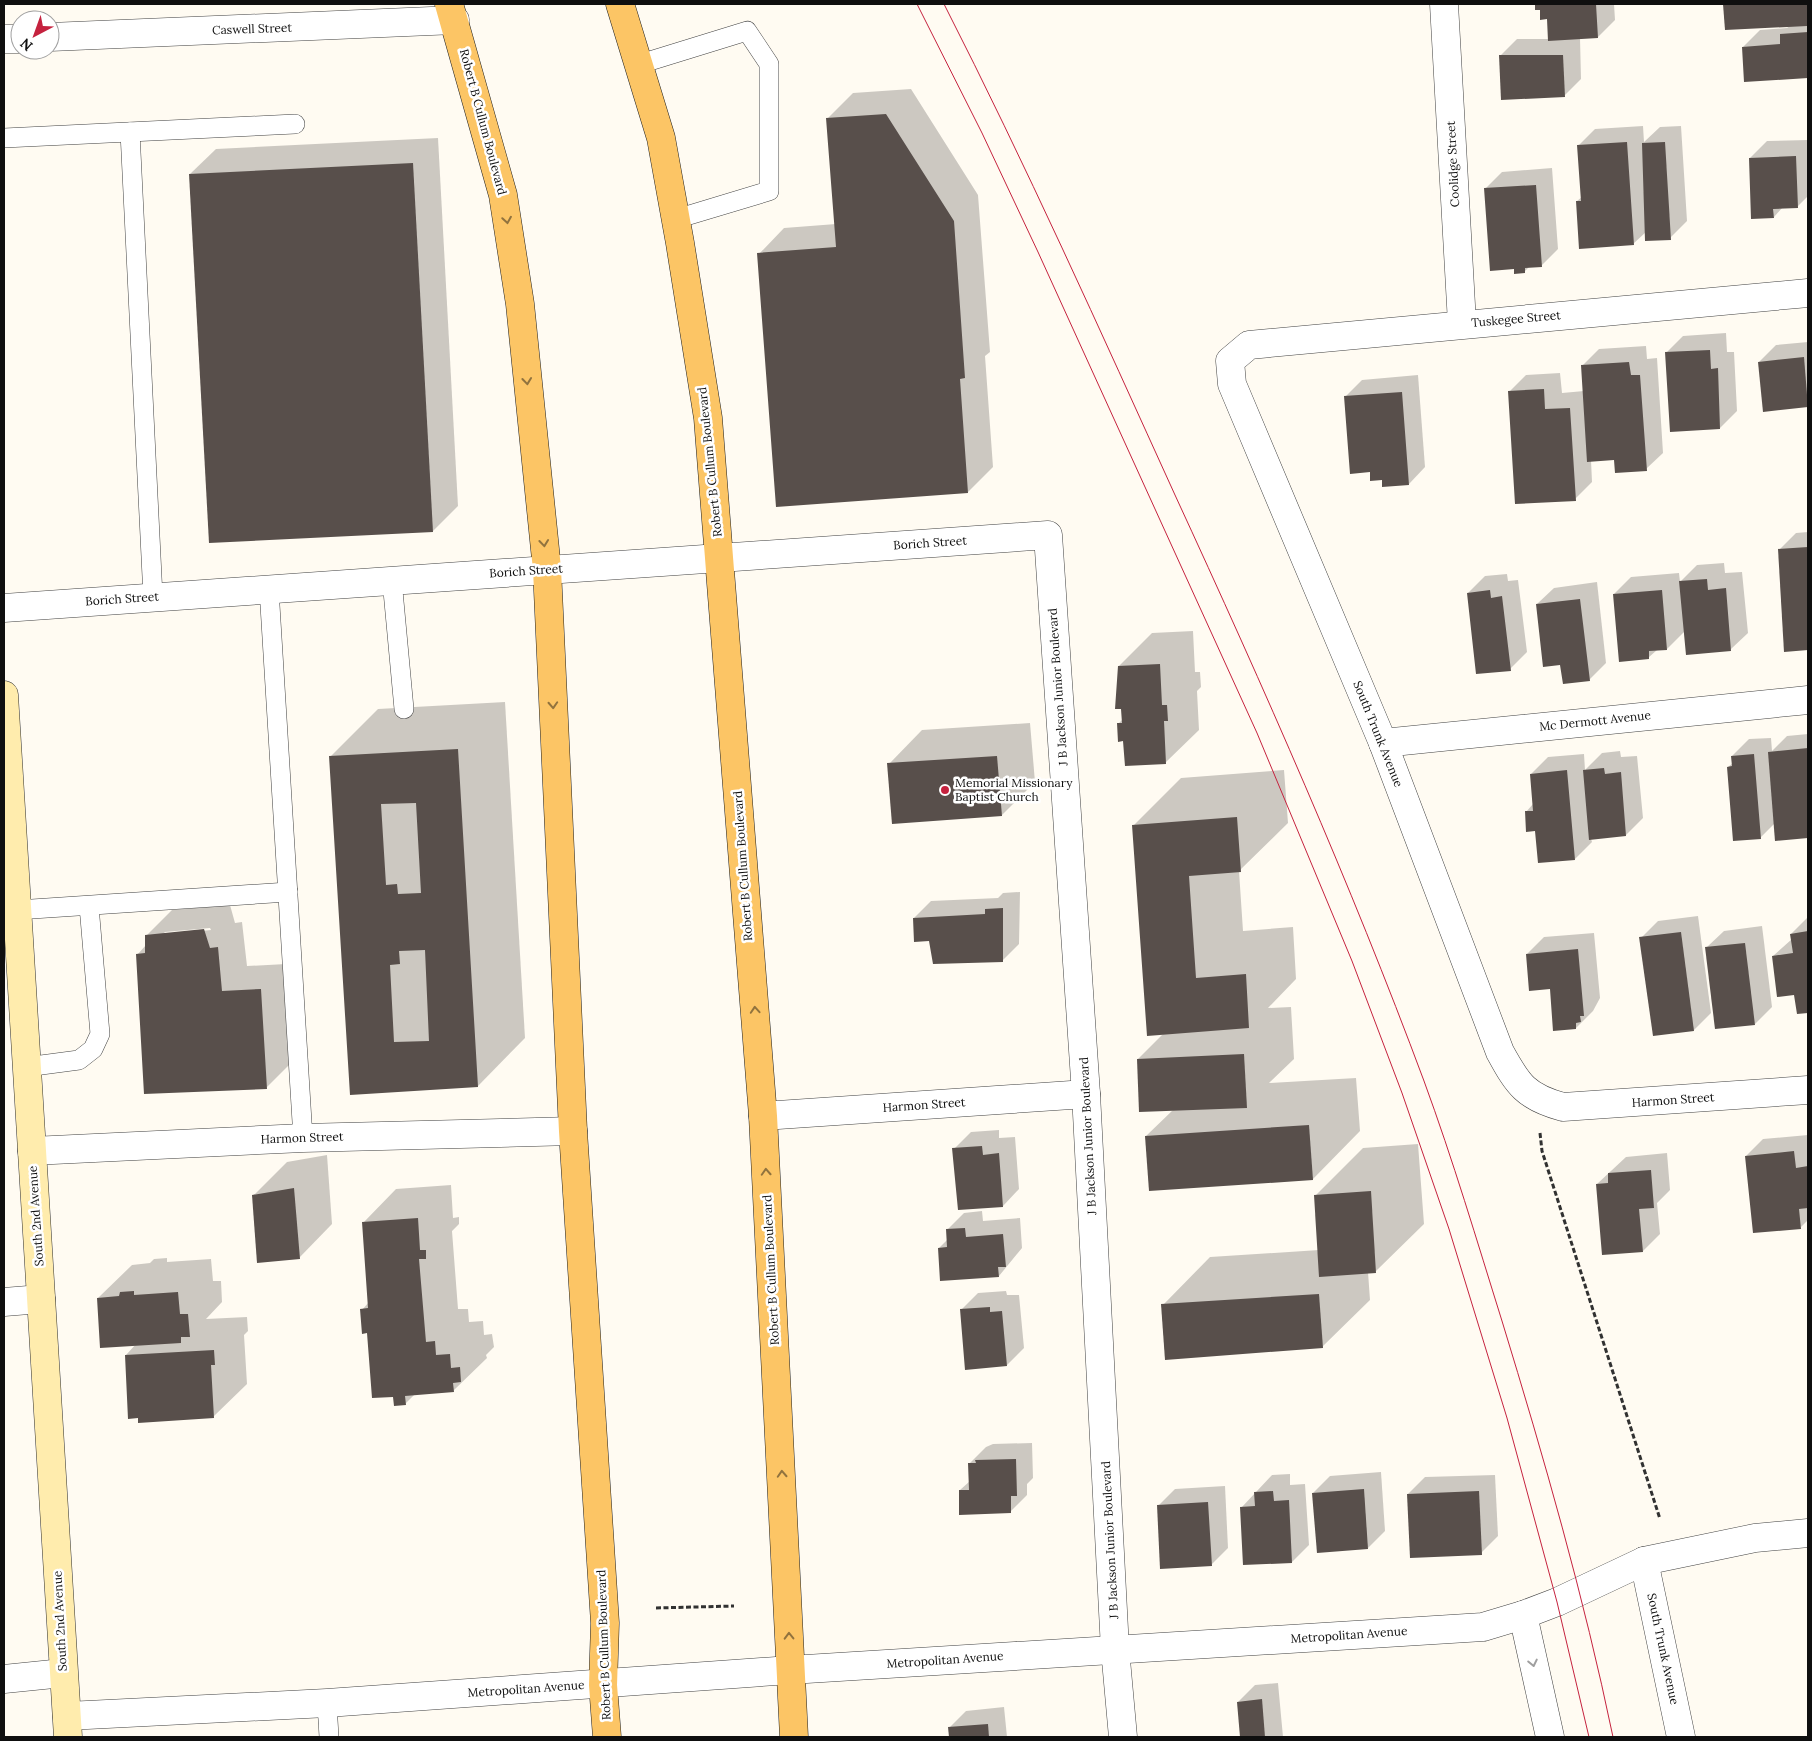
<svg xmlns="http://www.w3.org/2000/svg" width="1812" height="1741" font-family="Lora,serif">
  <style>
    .shadow { fill: #0003; fill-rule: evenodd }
    .building { fill: #584f4b; fill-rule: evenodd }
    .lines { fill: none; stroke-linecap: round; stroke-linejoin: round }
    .lane-casing { stroke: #424242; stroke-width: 20 }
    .street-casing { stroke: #424242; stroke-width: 29 }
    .secondary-casing { stroke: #313131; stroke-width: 29 }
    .primary-casing { stroke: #202020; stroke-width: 29 }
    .path { stroke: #313131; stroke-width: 3; stroke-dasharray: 5 2.5; stroke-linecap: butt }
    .lane { stroke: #fff; stroke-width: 19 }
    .street { stroke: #fff; stroke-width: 28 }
    .secondary { stroke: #ffecad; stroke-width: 28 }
    .primary { stroke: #fcc565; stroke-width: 28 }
    .tram { stroke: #c5223e; stroke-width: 1 }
    .oneway { stroke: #91733e }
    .oneway2 { stroke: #9f9f9f }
    .poi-dot { fill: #c5223e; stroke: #fff; stroke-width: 2 }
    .labels { text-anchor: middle; stroke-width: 5; stroke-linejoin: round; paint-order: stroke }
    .street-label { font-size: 12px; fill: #0f0f0f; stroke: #fff }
    .poi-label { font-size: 12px; fill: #0f0f0f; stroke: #fff; text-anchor: start }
  </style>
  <rect width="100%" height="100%" fill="#fffbf2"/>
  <g class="shadow">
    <path d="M 1536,4 L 1614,4 L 1615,20 L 1598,37 L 1580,38 L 1581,79 L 1564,96 L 1500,56 L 1517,39 L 1549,39 L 1548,18 L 1541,9 L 1537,9 Z"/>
    <path d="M 1724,4 L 1808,4 L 1808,76 L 1746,80 L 1743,47 L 1760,30 L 1787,28 L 1791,25 L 1726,29 Z"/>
    <path d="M 911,89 L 978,195 L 990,352 L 985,356 L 993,467 L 968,492 L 759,254 L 784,228 L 836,224 L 828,118 L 853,93 Z"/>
    <path d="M 1643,126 L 1644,142 L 1660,127 L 1681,126 L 1687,221 L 1670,238 L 1646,232 L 1633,244 L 1577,201 L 1582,197 L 1578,146 L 1595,129 Z"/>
    <path d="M 438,138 L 458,506 L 433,531 L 190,174 L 216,149 Z"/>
    <path d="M 1808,140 L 1808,196 L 1798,206 L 1783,207 L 1774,217 L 1750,158 L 1767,141 Z"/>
    <path d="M 1552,168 L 1558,249 L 1541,266 L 1529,267 L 1525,271 L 1485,189 L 1502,172 Z"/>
    <path d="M 1726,333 L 1727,352 L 1734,352 L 1737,411 L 1720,428 L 1666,353 L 1683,336 Z"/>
    <path d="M 1808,342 L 1808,405 L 1764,410 L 1759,362 L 1776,345 Z"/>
    <path d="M 1646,346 L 1647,359 L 1657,358 L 1663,453 L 1646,469 L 1615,459 L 1591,460 L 1592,482 L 1575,499 L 1509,392 L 1526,375 L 1560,373 L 1562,393 L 1584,391 L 1582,366 L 1599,349 Z"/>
    <path d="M 1418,375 L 1425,467 L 1409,484 L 1383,479 L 1371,471 L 1345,397 L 1362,380 Z"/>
    <path d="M 1808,532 L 1808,649 L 1785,651 L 1779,550 L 1796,533 Z"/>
    <path d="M 1724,563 L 1725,573 L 1742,572 L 1748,633 L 1731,649 L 1687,654 L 1685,631 L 1667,649 L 1657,650 L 1648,658 L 1614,594 L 1631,577 L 1679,573 L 1680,582 L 1697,565 Z"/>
    <path d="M 1507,574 L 1508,581 L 1518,580 L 1527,652 L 1510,669 L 1468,593 L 1485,576 Z"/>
    <path d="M 1597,582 L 1606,663 L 1589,680 L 1561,663 L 1537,604 L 1554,588 Z"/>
    <path d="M 1193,631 L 1195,672 L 1200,672 L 1201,687 L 1197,691 L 1199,730 L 1165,763 L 1124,740 L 1118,724 L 1123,719 L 1119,666 L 1152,633 Z"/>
    <path d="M 505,702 L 525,1038 L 478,1086 L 351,1094 L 331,756 L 378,709 Z"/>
    <path d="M 1030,723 L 1035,782 L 1002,815 L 889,764 L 922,730 Z"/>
    <path d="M 1808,734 L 1808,837 L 1777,840 L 1775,823 L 1760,838 L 1728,767 L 1733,763 L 1732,756 L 1749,739 L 1771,738 L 1772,751 L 1787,736 Z"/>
    <path d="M 1620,751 L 1621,757 L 1637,756 L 1643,818 L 1626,835 L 1591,839 L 1592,842 L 1575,859 L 1536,830 L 1526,812 L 1533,804 L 1531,774 L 1548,757 L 1584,754 L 1585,770 L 1602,753 Z"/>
    <path d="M 1284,770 L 1288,823 L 1239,871 L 1243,931 L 1293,927 L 1296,979 L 1268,1008 L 1291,1007 L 1294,1059 L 1269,1083 L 1356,1078 L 1360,1131 L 1313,1179 L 1146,1136 L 1173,1110 L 1138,1059 L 1164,1033 L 1133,826 L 1181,778 Z"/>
    <path d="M 1020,892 L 1019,944 L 1002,961 L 930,940 L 914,918 L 931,901 L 998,898 L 1003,893 Z"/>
    <path d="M 230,905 L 235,923 L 242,922 L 247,966 L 286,964 L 292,1062 L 266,1088 L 137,955 L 146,945 L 147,935 L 172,910 ZM 210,928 L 211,930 L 162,935 L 165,932 Z"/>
    <path d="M 1698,916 L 1711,1013 L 1694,1030 L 1654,1035 L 1641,938 L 1658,921 Z"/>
    <path d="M 1808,917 L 1808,1012 L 1798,1013 L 1796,993 L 1773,956 L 1792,939 L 1791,934 Z"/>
    <path d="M 1762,926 L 1772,1007 L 1755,1024 L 1707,947 L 1724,931 Z"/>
    <path d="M 1594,933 L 1600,998 L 1593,1011 L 1576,1028 L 1527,954 L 1544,937 Z"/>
    <path d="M 999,1130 L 999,1138 L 1015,1137 L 1019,1189 L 1003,1206 L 954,1149 L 971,1132 Z"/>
    <path d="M 1808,1135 L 1808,1220 L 1801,1227 L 1746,1156 L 1763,1139 Z"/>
    <path d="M 1418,1144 L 1424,1224 L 1376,1271 L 1368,1272 L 1370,1300 L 1322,1347 L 1163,1305 L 1210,1257 L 1319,1250 L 1315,1196 L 1363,1148 Z"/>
    <path d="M 1667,1153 L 1670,1190 L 1657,1203 L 1660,1234 L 1643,1251 L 1597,1184 L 1626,1157 Z"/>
    <path d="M 327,1155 L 332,1224 L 299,1258 L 254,1195 L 287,1162 Z"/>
    <path d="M 451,1185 L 453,1218 L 459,1217 L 459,1224 L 452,1231 L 458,1309 L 468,1309 L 469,1322 L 483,1321 L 484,1335 L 492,1334 L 494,1347 L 486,1355 L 487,1358 L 453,1391 L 415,1394 L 405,1404 L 394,1395 L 368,1332 L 362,1310 L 369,1302 L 363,1223 L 396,1189 Z"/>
    <path d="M 982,1211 L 983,1221 L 1020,1218 L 1022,1248 L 999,1276 L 939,1248 L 948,1239 L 947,1230 L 964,1213 Z"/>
    <path d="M 167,1258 L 167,1262 L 211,1259 L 213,1281 L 221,1281 L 222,1302 L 206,1319 L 247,1317 L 248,1331 L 244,1335 L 247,1384 L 213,1417 L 126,1355 L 136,1344 L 98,1298 L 132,1265 L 150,1263 L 154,1259 Z"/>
    <path d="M 1006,1291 L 1007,1295 L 1019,1295 L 1024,1348 L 1007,1365 L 961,1310 L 978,1293 Z"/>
    <path d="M 1032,1443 L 1033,1478 L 1027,1484 L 1027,1495 L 1010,1512 L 960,1490 L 970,1481 L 969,1464 L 986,1447 L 993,1444 Z"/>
    <path d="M 1381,1472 L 1385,1531 L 1368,1548 L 1313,1493 L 1330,1476 Z"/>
    <path d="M 1290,1474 L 1290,1485 L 1305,1484 L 1309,1545 L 1292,1562 L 1241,1508 L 1272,1475 Z"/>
    <path d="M 1495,1475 L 1498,1536 L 1481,1553 L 1408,1494 L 1425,1477 Z"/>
    <path d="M 1225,1486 L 1228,1548 L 1211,1565 L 1158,1506 L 1175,1489 Z"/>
    <path d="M 1278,1683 L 1283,1737 L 1242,1737 L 1238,1702 L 1255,1685 Z"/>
    <path d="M 1004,1707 L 1007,1737 L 950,1737 L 949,1728 L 966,1711 Z"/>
  </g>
  <g class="building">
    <path d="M 1535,4 L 1596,4 L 1598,38 L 1548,41 L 1547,19 L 1540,20 L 1540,10 L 1535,10 Z"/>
    <path d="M 1723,4 L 1808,4 L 1807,26 L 1725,30 Z"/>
    <path d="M 1808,32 L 1808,78 L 1744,82 L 1742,47 L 1780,44 L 1780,34 Z"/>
    <path d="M 1499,55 L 1563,55 L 1565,97 L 1501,100 Z"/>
    <path d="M 886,114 L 954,221 L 965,378 L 960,379 L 968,493 L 776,507 L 757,253 L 836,247 L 826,118 Z"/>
    <path d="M 1627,142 L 1634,245 L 1579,249 L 1576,201 L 1581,201 L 1577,145 Z"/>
    <path d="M 1665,142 L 1671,240 L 1645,241 L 1642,143 Z"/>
    <path d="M 1796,156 L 1798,208 L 1773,209 L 1774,218 L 1751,219 L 1749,158 Z"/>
    <path d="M 413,163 L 433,532 L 209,543 L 189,174 Z"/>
    <path d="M 1536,185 L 1542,267 L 1525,268 L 1525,273 L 1514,274 L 1514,269 L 1490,271 L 1484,188 Z"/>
    <path d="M 1710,350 L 1711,369 L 1718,368 L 1720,429 L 1670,432 L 1665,352 Z"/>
    <path d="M 1804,357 L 1808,407 L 1763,412 L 1758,362 Z"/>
    <path d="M 1629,362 L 1631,375 L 1640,375 L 1647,471 L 1615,473 L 1614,460 L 1587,462 L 1581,365 Z"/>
    <path d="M 1544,389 L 1545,409 L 1570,408 L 1576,501 L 1515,504 L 1508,391 Z"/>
    <path d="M 1402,392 L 1409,485 L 1382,487 L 1382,480 L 1370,481 L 1370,472 L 1350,474 L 1344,396 Z"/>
    <path d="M 1808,547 L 1808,650 L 1784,652 L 1778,549 Z"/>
    <path d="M 1707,579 L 1708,590 L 1726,588 L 1731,651 L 1686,655 L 1679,581 Z"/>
    <path d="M 1490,590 L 1491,598 L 1502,596 L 1511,671 L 1476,674 L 1467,593 Z"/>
    <path d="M 1662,590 L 1667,650 L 1649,651 L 1649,659 L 1619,662 L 1613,594 Z"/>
    <path d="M 1580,599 L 1590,681 L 1563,684 L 1560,665 L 1543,667 L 1536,604 Z"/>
    <path d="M 1160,664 L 1162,705 L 1167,705 L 1168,721 L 1164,721 L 1166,764 L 1125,766 L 1123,741 L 1118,742 L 1117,723 L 1122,723 L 1121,709 L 1115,709 L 1118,666 Z"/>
    <path d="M 1808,748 L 1808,838 L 1775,841 L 1768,752 Z"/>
    <path d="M 458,749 L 478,1087 L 350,1095 L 329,756 ZM 416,803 L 421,893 L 398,894 L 397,884 L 386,885 L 381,804 ZM 425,950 L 429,1041 L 394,1042 L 390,965 L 400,964 L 399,951 Z"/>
    <path d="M 1754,754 L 1761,839 L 1733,841 L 1727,767 L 1732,766 L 1731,756 Z"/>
    <path d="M 997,756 L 1002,816 L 892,824 L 887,763 Z"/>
    <path d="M 1604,768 L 1605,774 L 1621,772 L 1626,836 L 1589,840 L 1583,770 Z"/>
    <path d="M 1567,770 L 1575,860 L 1538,863 L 1535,831 L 1526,832 L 1525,811 L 1533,811 L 1530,774 Z"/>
    <path d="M 1237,817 L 1241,872 L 1189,876 L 1196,978 L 1246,974 L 1249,1028 L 1147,1036 L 1132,825 Z"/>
    <path d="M 1003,908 L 1003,962 L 933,964 L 929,941 L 914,942 L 913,918 L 985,914 L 985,909 Z"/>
    <path d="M 204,929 L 210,948 L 218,947 L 222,991 L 261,989 L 267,1089 L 144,1094 L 136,954 L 145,953 L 145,935 Z"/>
    <path d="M 1808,931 L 1808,1013 L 1797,1014 L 1794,995 L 1777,997 L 1772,956 L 1793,953 L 1790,934 Z"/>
    <path d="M 1681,932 L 1694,1031 L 1653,1036 L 1639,937 Z"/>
    <path d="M 1745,943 L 1755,1025 L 1715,1029 L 1705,947 Z"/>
    <path d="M 1578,949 L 1584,1016 L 1580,1016 L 1581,1022 L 1576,1023 L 1576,1029 L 1553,1031 L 1550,989 L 1529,991 L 1526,954 Z"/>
    <path d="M 1244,1054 L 1247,1108 L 1139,1112 L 1137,1059 Z"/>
    <path d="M 1309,1125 L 1313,1180 L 1149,1191 L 1145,1136 Z"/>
    <path d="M 982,1146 L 983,1155 L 999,1153 L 1003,1207 L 958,1210 L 952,1148 Z"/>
    <path d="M 1794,1151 L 1796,1168 L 1808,1166 L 1808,1208 L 1799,1209 L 1801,1229 L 1753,1233 L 1745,1156 Z"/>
    <path d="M 1651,1170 L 1654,1208 L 1639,1209 L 1643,1252 L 1602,1255 L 1596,1184 L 1608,1183 L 1608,1173 Z"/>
    <path d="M 294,1188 L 300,1259 L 257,1263 L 252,1195 Z"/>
    <path d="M 1371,1191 L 1376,1273 L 1319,1277 L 1314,1195 Z"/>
    <path d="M 418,1218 L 420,1250 L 426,1250 L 426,1259 L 419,1259 L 426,1342 L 435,1341 L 436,1355 L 450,1354 L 451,1368 L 460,1367 L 461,1382 L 453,1383 L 454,1392 L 405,1396 L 406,1405 L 394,1406 L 393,1397 L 372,1398 L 367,1333 L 362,1334 L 360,1309 L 368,1308 L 362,1222 Z"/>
    <path d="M 965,1228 L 966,1237 L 1003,1234 L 1006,1267 L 998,1267 L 999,1277 L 940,1281 L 938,1248 L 947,1247 L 946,1229 Z"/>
    <path d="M 134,1291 L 134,1295 L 178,1292 L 180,1314 L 188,1314 L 190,1337 L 181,1337 L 181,1343 L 100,1348 L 97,1298 L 119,1296 L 120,1292 Z"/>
    <path d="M 1319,1294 L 1323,1348 L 1165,1360 L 1161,1304 Z"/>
    <path d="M 990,1307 L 990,1312 L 1002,1311 L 1007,1366 L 965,1370 L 960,1309 Z"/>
    <path d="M 214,1350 L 215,1365 L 211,1365 L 214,1418 L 138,1423 L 138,1418 L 128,1419 L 125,1355 Z"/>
    <path d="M 1016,1459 L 1017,1496 L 1011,1496 L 1011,1513 L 959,1515 L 959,1490 L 969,1490 L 968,1463 L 976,1463 L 975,1460 Z"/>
    <path d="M 1364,1489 L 1368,1549 L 1317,1553 L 1312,1493 Z"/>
    <path d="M 1273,1491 L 1274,1501 L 1289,1500 L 1292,1563 L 1243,1565 L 1240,1507 L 1255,1506 L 1254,1492 Z"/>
    <path d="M 1479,1491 L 1482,1555 L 1410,1558 L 1407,1494 Z"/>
    <path d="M 1208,1502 L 1212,1566 L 1160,1569 L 1157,1505 Z"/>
    <path d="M 1262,1699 L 1265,1737 L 1240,1737 L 1237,1702 Z"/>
    <path d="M 988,1724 L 989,1737 L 949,1737 L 948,1727 Z"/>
  </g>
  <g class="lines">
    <g class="lane-casing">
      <g id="lane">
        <path d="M 640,64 L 747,31 L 769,64 L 769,191 L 676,219"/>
        <path d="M 130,132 L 153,597"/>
        <path d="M 4,138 L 295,124"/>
        <path d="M 392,580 L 404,709"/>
        <path d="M 269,589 L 303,1138"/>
        <path d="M 17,910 L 288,892"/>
        <path d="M 26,1067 L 79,1060 L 93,1049 L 100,1034 L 89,906"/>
        <path d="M 327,1703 L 329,1737"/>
      </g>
    </g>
    <g class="street-casing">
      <g id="street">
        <path d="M 1444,4 L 1462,323"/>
        <path d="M 50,37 L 455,20"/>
        <path d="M 4,39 L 20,39"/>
        <path d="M 1808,293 L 1249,345 L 1230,361 L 1232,384 L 1383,743 L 1500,1052 C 1518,1085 1526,1097 1563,1107 L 1808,1090"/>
        <path d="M 4,608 L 1048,535 L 1086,1094 L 1115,1649 L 1123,1737"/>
        <path d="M 1383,743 L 1808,700"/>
        <path d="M 763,1116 L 1086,1094"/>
        <path d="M 32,1151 L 303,1138 L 573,1131"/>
        <path d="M 4,1302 L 41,1299"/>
        <path d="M 1644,1561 L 1681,1737"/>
        <path d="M 1523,1615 L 1550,1737"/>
        <path d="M 4,1679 L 63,1673"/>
        <path d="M 67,1716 L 327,1703 L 790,1670 L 1483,1627 L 1523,1615 L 1557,1602 L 1644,1561 L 1755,1538 L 1808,1533"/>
      </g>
    </g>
    <g class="secondary-casing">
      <path id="secondary" d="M 4,695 L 68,1737"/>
    </g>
    <g class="primary-casing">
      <g id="primary">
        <path d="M 449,4 L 503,195 L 520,304 L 547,569 L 573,1131 L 605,1623 L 603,1685 L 607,1737"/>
        <path d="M 620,4 L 661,138 L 680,243 L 708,418 L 763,1116 L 794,1737"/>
      </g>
    </g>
    <g class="path">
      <path d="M 1540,1133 L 1542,1151 L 1660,1519"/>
      <path d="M 656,1608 L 734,1606"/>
    </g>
    <use href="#lane" class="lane"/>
    <use href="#street" class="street"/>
    <use href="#secondary" class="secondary"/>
    <use href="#primary" class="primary"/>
    <g class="tram">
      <path d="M 917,4 L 982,133 L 1038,252 L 1257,733 L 1352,961 L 1402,1093 L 1449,1229 L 1507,1418 L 1557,1602 L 1589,1737"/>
      <path d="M 944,4 C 1026,165 1100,330 1175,495 C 1264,688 1350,882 1424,1081 C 1453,1160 1477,1241 1502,1321 C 1544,1458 1584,1597 1613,1737"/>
    </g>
  </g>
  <defs><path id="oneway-chevron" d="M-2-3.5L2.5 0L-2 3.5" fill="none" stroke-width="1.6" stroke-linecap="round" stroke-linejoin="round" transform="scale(1.25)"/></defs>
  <g class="oneway">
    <use href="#oneway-chevron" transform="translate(507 220) rotate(81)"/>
    <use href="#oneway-chevron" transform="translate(527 381) rotate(84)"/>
    <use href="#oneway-chevron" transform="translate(544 543) rotate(84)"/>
    <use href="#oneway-chevron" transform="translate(553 705) rotate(87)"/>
    <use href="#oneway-chevron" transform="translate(755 1010) rotate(-94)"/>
    <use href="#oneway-chevron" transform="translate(766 1172) rotate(-93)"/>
    <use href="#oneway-chevron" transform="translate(782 1474) rotate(-93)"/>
    <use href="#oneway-chevron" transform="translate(789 1636) rotate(-91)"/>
  </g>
  <use class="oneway2" href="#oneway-chevron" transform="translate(1533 1663) rotate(78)"/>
  <circle class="poi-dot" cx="945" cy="790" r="5"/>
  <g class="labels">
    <g class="street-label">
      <text transform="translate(252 29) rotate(-2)" y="4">Caswell Street</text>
      <text transform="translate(483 122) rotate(75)" y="4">Robert B Cullum Boulevard</text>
      <text transform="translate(1453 164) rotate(-93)" y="4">Coolidge Street</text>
      <text transform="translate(1516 319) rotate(-5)" y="4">Tuskegee Street</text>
      <text transform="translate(710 462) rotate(-96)" y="4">Robert B Cullum Boulevard</text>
      <text transform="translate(930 543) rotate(-4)" y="4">Borich Street</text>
      <text transform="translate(526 571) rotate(-4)" y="4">Borich Street</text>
      <text transform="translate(122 599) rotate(-4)" y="4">Borich Street</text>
      <text transform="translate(1058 687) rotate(-94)" y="4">J B Jackson Junior Boulevard</text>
      <text transform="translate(1595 721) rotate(-6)" y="4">Mc Dermott Avenue</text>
      <text transform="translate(1378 734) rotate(68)" y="4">South Trunk Avenue</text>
      <text transform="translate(743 866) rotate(-94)" y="4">Robert B Cullum Boulevard</text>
      <text transform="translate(1673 1100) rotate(-4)" y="4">Harmon Street</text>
      <text transform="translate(924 1105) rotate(-4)" y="4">Harmon Street</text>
      <text transform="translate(1088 1136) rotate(-93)" y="4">J B Jackson Junior Boulevard</text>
      <text transform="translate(302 1138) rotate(-2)" y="4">Harmon Street</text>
      <text transform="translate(36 1216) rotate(-94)" y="4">South 2nd Avenue</text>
      <text transform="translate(771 1270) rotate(-93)" y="4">Robert B Cullum Boulevard</text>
      <text transform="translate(1110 1540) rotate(-93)" y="4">J B Jackson Junior Boulevard</text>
      <text transform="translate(60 1621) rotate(-93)" y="4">South 2nd Avenue</text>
      <text transform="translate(1349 1635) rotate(-4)" y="4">Metropolitan Avenue</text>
      <text transform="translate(604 1645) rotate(-92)" y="4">Robert B Cullum Boulevard</text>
      <text transform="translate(1663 1649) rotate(78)" y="4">South Trunk Avenue</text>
      <text transform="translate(945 1660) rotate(-4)" y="4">Metropolitan Avenue</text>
      <text transform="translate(526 1689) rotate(-4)" y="4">Metropolitan Avenue</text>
    </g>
    <g class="poi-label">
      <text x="955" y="787">Memorial Missionary<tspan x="955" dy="14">Baptist Church</tspan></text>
    </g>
  </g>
  <rect width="1812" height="1741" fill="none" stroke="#0f0f0f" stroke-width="10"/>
  <g transform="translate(35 35) rotate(221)"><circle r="24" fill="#ffffff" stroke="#9f9f9f"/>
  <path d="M0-4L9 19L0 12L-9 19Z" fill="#c5223e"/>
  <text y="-8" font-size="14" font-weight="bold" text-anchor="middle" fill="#0f0f0f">N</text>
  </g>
</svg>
